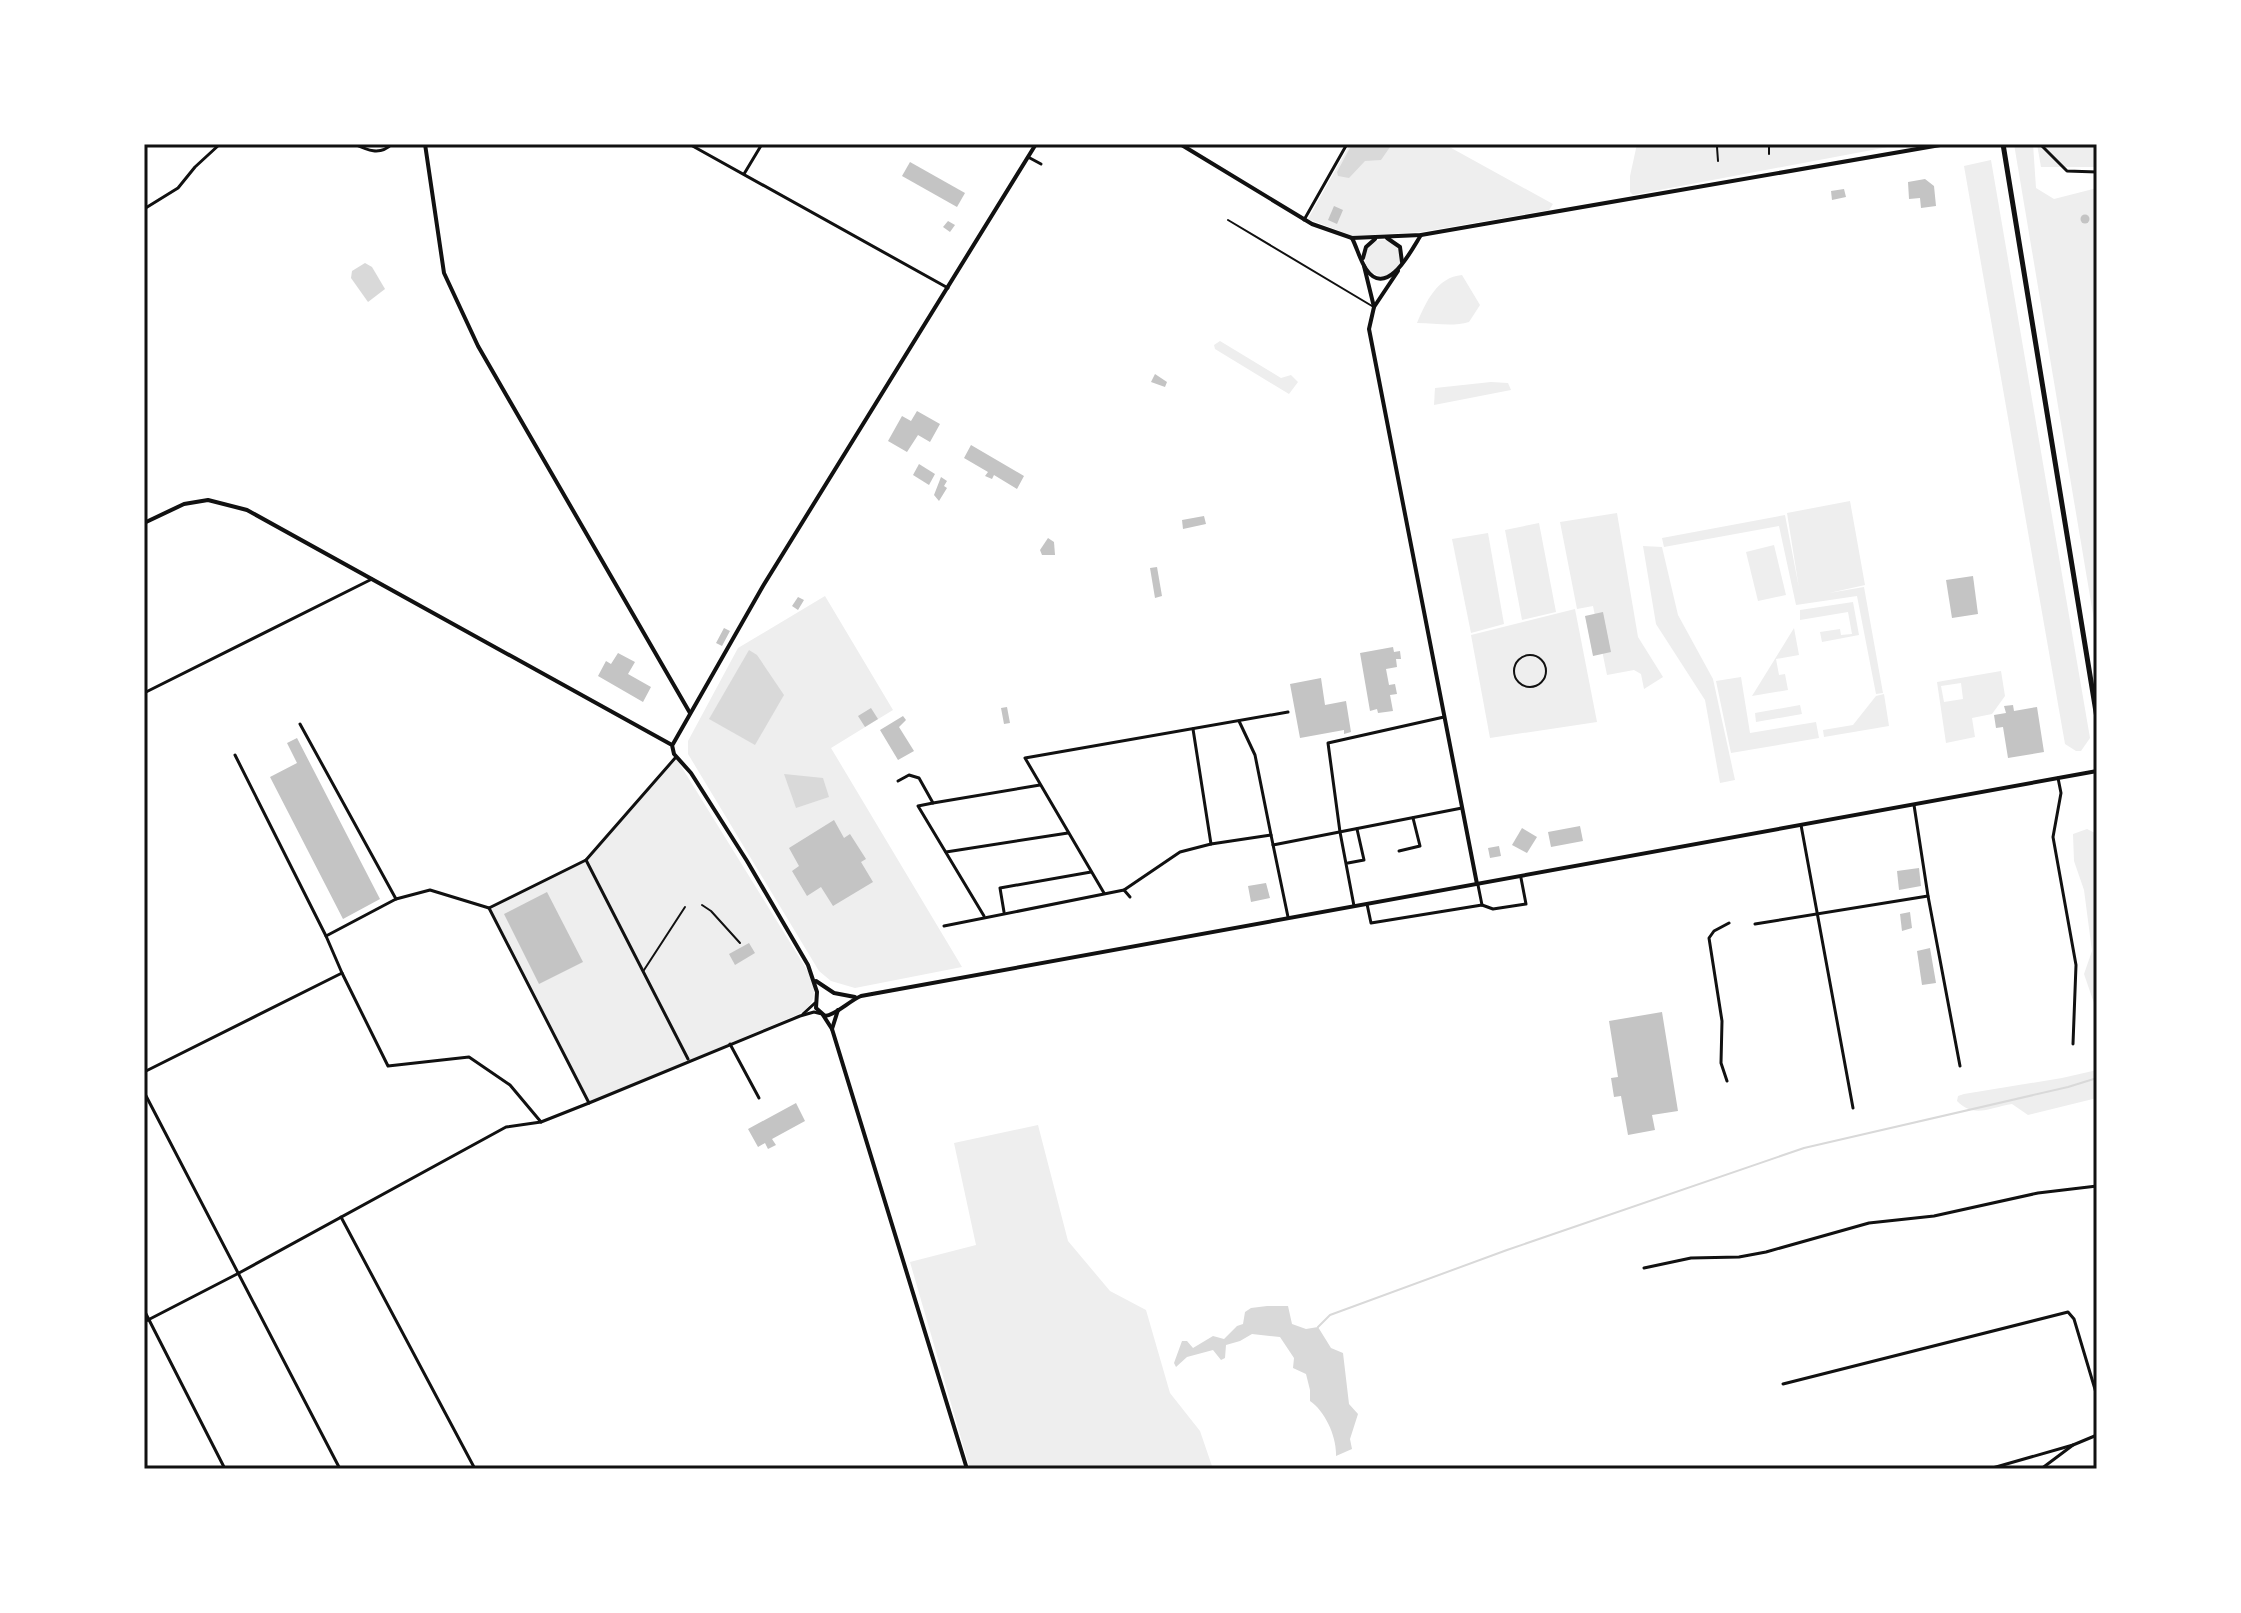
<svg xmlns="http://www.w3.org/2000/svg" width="2241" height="1613" font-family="Helvetica,sans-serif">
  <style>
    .green { fill: #eee; fill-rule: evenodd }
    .water { fill: #d9d9d9 }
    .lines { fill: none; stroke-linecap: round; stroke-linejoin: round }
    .stream { stroke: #d9d9d9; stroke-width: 2 }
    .building { fill: #c4c4c4 }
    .pedestrian { stroke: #111; stroke-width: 2 }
    .minor { stroke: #111; stroke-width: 3 }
    .tertiary { stroke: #111; stroke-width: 4 }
    .secondary { stroke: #111; stroke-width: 4 }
    .primary { stroke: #111; stroke-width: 5 }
    .neatline { fill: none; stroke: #111; stroke-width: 3 }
  </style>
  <rect width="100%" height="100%" fill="#fff"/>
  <g class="green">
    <path d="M 1350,144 L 1444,144 L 1553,204 L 1549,210 L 1421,232 L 1353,236 L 1308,219 Z"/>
    <path d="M 1637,144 L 1904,144 L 1633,195 L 1630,192 L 1630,176 Z"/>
    <path d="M 2014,144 L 2033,144 L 2036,188 L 2054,199 L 2097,188 L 2097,638 Z"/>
    <path d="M 2037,144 L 2097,144 L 2097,167 L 2041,167 Z"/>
    <path d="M 1991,160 L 2090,738 L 2081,751 L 2076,751 L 2065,744 L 1964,166 Z"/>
    <circle cx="1383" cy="258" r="18"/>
    <path d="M 1462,275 L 1480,305 L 1469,322 C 1452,327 1435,323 1417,323 C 1426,302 1437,277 1462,275 Z"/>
    <path d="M 1220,341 L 1281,378 L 1291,375 L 1298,382 L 1289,394 L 1215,349 L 1214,345 Z"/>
    <path d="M 1491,382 L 1508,383 L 1511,390 L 1434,405 L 1435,388 Z"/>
    <path d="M 1850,501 L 1865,585 L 1829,593 L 1864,587 L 1883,693 L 1876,694 L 1857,596 L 1796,605 L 1779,526 L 1664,547 L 1662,538 L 1785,515 L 1799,588 L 1787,513 Z"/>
    <path d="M 1617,513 L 1638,637 L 1663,677 L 1644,689 L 1641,674 L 1634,670 L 1607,675 L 1593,606 L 1577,609 L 1560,522 Z"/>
    <path d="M 1539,523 L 1556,612 L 1522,620 L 1505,530 Z"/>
    <path d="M 1488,533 L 1504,624 L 1471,633 L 1452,539 Z"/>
    <path d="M 1774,545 L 1786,595 L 1758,601 L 1746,552 Z"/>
    <path d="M 1643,546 L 1662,547 L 1678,615 L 1713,679 L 1735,780 L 1720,783 L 1705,700 L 1656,624 Z"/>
    <path d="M 825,596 L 893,710 L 831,748 L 962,967 L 855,988 L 831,981 L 819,971 L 688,754 L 688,741 L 738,648 Z"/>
    <path d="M 1853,602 L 1859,635 L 1822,642 L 1820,632 L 1840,629 L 1841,635 L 1852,634 L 1848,612 L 1800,620 L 1800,610 Z"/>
    <path d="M 1575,609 L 1597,722 L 1490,738 L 1471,635 Z"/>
    <path d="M 1794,628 L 1799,655 L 1776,659 L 1779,675 L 1785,674 L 1788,690 L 1752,696 Z"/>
    <path d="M 2001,671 L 2005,696 L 1992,714 L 1972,718 L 1975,737 L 1946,743 L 1937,682 ZM 1961,683 L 1963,699 L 1944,702 L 1941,686 Z"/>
    <path d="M 1741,677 L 1750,733 L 1816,722 L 1819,738 L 1731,753 L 1716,681 Z"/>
    <path d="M 1884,694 L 1889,726 L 1824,737 L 1823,730 L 1853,725 L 1876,696 Z"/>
    <path d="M 1800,705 L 1802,714 L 1756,722 L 1755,713 Z"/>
    <path d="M 676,758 L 812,978 C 816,996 815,1004 799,1014 L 589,1103 L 489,908 L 586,860 Z"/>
    <path d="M 2087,829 L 2097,834 L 2097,1012 L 2084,974 L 2092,951 L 2084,890 L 2074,861 L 2073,834 Z"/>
    <path d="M 2097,1070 L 2097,1098 L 2028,1115 L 2012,1104 C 1991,1107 1974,1119 1957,1101 L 1958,1096 L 1964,1094 L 2062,1078 Z"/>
    <path d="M 1038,1125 L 1068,1241 L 1110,1291 L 1146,1310 L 1170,1393 L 1200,1431 L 1213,1469 L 970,1469 L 910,1262 L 976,1245 L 954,1143 Z"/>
  </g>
  <g class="water">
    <path d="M 1352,144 L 1389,144 L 1390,147 L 1381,160 L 1365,161 L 1349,178 L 1338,176 L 1337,172 Z"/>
    <path d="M 365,263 L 372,267 L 385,289 L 368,302 L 351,278 L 352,271 Z"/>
    <path d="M 749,650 L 757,655 L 784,695 L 755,745 L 709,719 Z"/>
    <path d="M 784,774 L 823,778 L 829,797 L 796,808 Z"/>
    <path d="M 1267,1306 L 1288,1306 L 1292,1324 L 1306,1329 L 1318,1327 L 1331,1348 L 1343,1353 L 1349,1404 L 1358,1414 L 1350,1439 L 1352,1449 L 1336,1456 C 1337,1437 1325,1411 1310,1401 L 1310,1390 L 1306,1374 L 1293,1368 L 1294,1358 L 1280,1337 L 1252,1334 L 1240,1341 L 1226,1345 L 1225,1358 L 1221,1360 L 1213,1350 L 1187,1357 L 1176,1367 L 1174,1363 L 1182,1341 L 1187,1341 L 1193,1348 L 1213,1336 L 1224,1339 L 1237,1326 L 1243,1324 L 1245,1312 L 1251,1308 Z"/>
  </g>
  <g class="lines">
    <path class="stream" d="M 1318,1327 L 1330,1315 L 1507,1250 L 1804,1148 L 2068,1087 L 2097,1078"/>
  </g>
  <g class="building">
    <path d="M 910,162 L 965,193 L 957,207 L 902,176 Z"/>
    <path d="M 1925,179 L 1934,186 L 1936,206 L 1921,208 L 1920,198 L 1909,199 L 1908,182 Z"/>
    <path d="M 1844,189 L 1846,197 L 1832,200 L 1831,191 Z"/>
    <path d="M 1334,206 L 1343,210 L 1337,224 L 1328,220 Z"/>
    <circle cx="2085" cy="219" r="4.5"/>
    <path d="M 948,221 L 955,225 L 950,232 L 943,227 Z"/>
    <path d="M 1155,374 L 1167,382 L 1165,387 L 1151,382 Z"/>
    <path d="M 917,411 L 940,424 L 930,442 L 918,435 L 907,452 L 888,441 L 902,416 L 911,421 Z"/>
    <path d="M 971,445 L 1024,476 L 1017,489 L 994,475 L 992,479 L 985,476 L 988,472 L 964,458 Z"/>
    <path d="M 919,464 L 935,474 L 929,485 L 913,475 Z"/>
    <path d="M 941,477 L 947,481 L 944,486 L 947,488 L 939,501 L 934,495 Z"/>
    <path d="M 1204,516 L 1206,524 L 1183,529 L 1182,520 Z"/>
    <path d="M 1048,538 L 1054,542 L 1055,555 L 1042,555 L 1040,550 Z"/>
    <path d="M 1157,567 L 1162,596 L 1155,598 L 1150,568 Z"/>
    <path d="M 1973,576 L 1978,614 L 1952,618 L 1946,580 Z"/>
    <path d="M 798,597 L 804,600 L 798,610 L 792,606 Z"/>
    <path d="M 1603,612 L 1611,652 L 1593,656 L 1585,616 Z"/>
    <path d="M 724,628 L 730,631 L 722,646 L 716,643 Z"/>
    <path d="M 1393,647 L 1394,652 L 1400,651 L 1401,659 L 1396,659 L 1397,667 L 1386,669 L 1389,685 L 1395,684 L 1397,694 L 1390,695 L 1393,711 L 1378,713 L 1377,709 L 1370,711 L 1360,653 Z"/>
    <path d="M 618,653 L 635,662 L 628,674 L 651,687 L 643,702 L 598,676 L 606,661 L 611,664 Z"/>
    <path d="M 1321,678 L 1325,705 L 1346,701 L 1351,732 L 1344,734 L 1344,730 L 1300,738 L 1290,684 Z"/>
    <path d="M 2013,705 L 2014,711 L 2037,707 L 2044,752 L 2008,758 L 2003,727 L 1996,728 L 1994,715 L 2006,713 L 2004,706 Z"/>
    <path d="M 1007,707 L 1010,723 L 1004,724 L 1001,708 Z"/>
    <path d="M 871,708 L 878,719 L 865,727 L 858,716 Z"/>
    <path d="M 903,716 L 906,720 L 899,727 L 914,751 L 898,760 L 880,730 Z"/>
    <path d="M 297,738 L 380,899 L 343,919 L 270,777 L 297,763 L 287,743 Z"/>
    <path d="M 834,820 L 844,838 L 850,834 L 866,859 L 861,862 L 873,882 L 833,906 L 821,887 L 807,896 L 792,871 L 799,866 L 789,848 Z"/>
    <path d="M 1580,826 L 1583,841 L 1551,847 L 1548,832 Z"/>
    <path d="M 1522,828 L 1537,837 L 1527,853 L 1512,845 Z"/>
    <path d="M 1499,846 L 1501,856 L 1490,858 L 1488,848 Z"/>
    <path d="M 1919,868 L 1921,886 L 1899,890 L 1897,871 Z"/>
    <path d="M 1266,883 L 1270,898 L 1251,902 L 1248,886 Z"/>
    <path d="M 547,892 L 583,962 L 539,984 L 504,914 Z"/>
    <path d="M 1910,912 L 1912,928 L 1902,931 L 1900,914 Z"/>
    <path d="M 749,943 L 755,953 L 735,965 L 729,954 Z"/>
    <path d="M 1930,948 L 1936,983 L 1922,985 L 1917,951 Z"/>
    <path d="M 1662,1012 L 1678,1111 L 1652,1115 L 1655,1130 L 1628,1135 L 1621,1096 L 1614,1097 L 1611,1078 L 1618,1077 L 1609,1021 Z"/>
    <path d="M 796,1103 L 805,1121 L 772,1139 L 776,1145 L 768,1149 L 765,1143 L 758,1147 L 748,1129 Z"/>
  </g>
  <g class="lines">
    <g class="pedestrian">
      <path d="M 1717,144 L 1765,144"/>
      <path d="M 1717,147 L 1718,161"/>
      <path d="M 1769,154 L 1769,144"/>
      <path d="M 1228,220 L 1372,306"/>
      <circle cx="1530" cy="671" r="16"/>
      <path d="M 702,905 L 711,911 L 740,943"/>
      <path d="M 644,970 L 685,907"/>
    </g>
    <g class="minor">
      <path d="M 354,144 C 367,150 380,156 392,144"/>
      <path d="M 689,144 L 948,288"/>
      <path d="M 2040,144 L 2067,171 L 2097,172"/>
      <path d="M 1028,157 L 1041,164"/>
      <path d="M 744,174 L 762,144"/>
      <path d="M 144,209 L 178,188 L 195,167 L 220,144"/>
      <path d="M 1304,220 L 1347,144"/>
      <path d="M 144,693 L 372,579"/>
      <path d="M 300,724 L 396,899"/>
      <path d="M 1193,729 L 1211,844 L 1271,835 L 1255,755 L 1239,721"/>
      <path d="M 676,757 L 586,860 L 489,908 L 589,1103 L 800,1016 L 814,1012 L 822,1014"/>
      <path d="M 2058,778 L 2061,793 L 2053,837 L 2076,965 L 2073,1044"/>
      <path d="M 898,781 L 909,775 L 919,778 L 933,803 L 918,806 L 984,916"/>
      <path d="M 933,803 L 1040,785"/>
      <path d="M 1914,805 L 1928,896 L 1960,1066"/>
      <path d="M 1801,825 L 1853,1108"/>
      <path d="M 1271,835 L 1288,917"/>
      <path d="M 1273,845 L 1462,808"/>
      <path d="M 1399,851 L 1420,846 L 1413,818"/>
      <path d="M 946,852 L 1068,833"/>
      <path d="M 586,860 L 688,1059"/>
      <path d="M 1348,863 L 1364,860 L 1357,829"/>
      <path d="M 1478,885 L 1482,905"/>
      <path d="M 1124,890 L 1130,897"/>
      <path d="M 1104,893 L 1025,758 L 1288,712"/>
      <path d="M 1367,904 L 1371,923 L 1482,905 L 1493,909 L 1526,904 L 1521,878"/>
      <path d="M 1354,906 L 1340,832 L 1328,743 L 1444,717"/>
      <path d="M 1004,912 L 1000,888 L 1091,872"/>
      <path d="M 1755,924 L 1928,896"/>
      <path d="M 944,926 L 1124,890 L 1180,852 L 1211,844"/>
      <path d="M 326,936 L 396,899 L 430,890 L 489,908"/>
      <path d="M 342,973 L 388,1066 L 469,1057 L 510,1085 L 541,1122"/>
      <path d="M 803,1014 L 815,1003"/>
      <path d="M 730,1044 L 759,1098"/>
      <path d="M 144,1072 L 342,973 L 326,936 L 235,755"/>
      <path d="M 1727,1081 L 1721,1063 L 1722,1021 L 1709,938 L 1714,931 L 1729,923"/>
      <path d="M 144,1092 L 340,1469"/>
      <path d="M 341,1217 L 475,1469"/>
      <path d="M 1644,1268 L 1691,1258 L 1739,1257 L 1766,1252 L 1869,1223 L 1934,1216 L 2038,1193 L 2097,1186"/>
      <path d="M 144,1310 L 225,1469"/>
      <path d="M 144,1322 L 239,1273 L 506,1127 L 541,1122 L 589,1103"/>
      <path d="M 1783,1384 L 2068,1312 L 2074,1319 L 2097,1396"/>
      <path d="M 1989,1469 L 2073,1445"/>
      <path d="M 2041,1469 L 2073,1445 L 2097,1435"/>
    </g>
    <g class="tertiary">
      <path d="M 425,144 L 444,273 L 478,346 L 690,713"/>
      <path d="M 1364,266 L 1374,307"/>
      <path d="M 1398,271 L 1374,307 L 1369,329 L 1477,884"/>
      <path d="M 823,1015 L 832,1029 L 967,1469"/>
      <path d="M 832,1029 L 838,1010"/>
    </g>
    <g class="secondary">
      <path d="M 1180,144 L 1312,224 L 1352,238 L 1421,235 L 1946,144"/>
      <path d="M 1352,238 C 1357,248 1360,260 1366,269 C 1387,300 1412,249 1421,235"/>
      <path d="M 1387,238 L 1400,247 L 1402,262"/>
      <path d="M 1363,258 L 1366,247 L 1375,239"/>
      <path d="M 144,523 L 184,504 L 208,500 L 247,510 L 672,745 L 674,754 L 691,773 L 747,861 L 808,965 L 817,992 L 816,1008 L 825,1016 C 836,1015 849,1001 861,996 L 2097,771"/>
      <path d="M 673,744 L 763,586 L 1036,144"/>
      <path d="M 816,981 L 834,993 L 855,997"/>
    </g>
    <path class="primary" d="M 2003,144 L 2097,718"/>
  </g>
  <rect width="2241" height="1613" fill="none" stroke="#ffffff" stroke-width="292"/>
  <rect x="146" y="146" width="1949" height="1321" class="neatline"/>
</svg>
